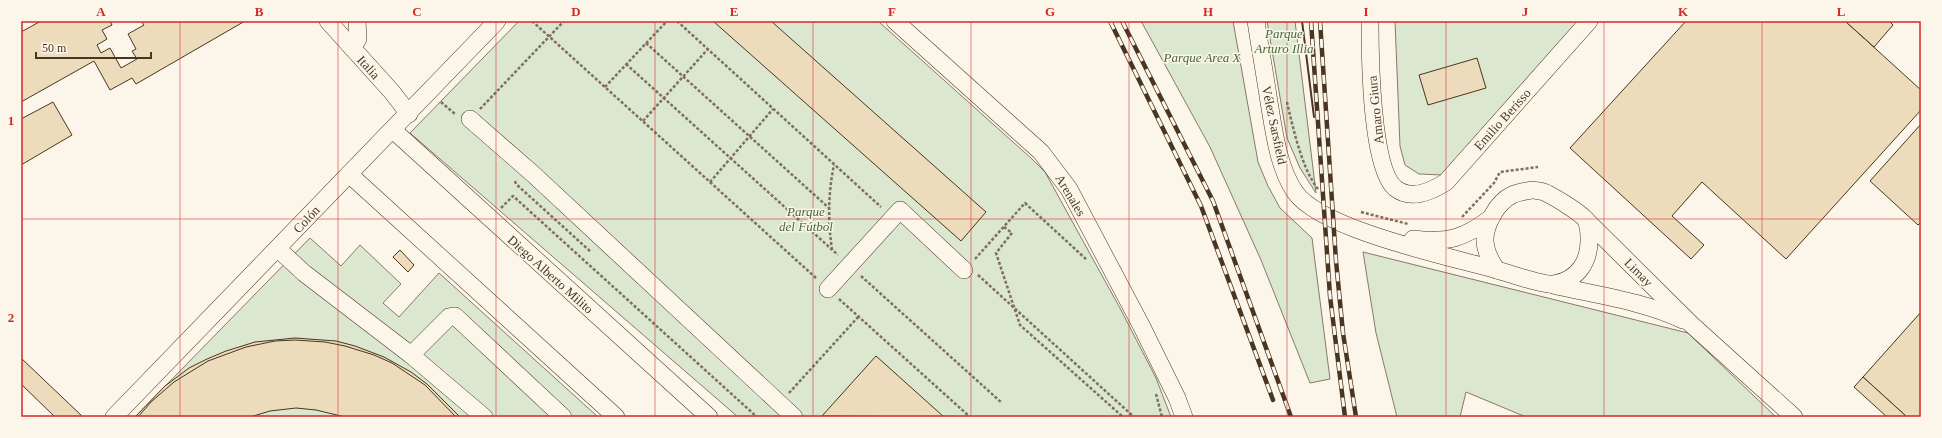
<svg xmlns="http://www.w3.org/2000/svg" width="1942" height="438" font-family="'Times New Roman',serif">
  <style>
    .green { fill: #dce7d0; stroke: #887966 }
    .building { fill: #ecdcbc; stroke: #4a3520 }
    .lines { fill: none; stroke-linecap: round; stroke-linejoin: round }
    .minor-casing { stroke: #4a3520; stroke-width: 18 }
    .path { stroke: #7f6f5c; stroke-width: 2.5; stroke-dasharray: 3 2; stroke-linecap: butt }
    .minor { stroke: #fbf6e9; stroke-width: 17 }
    .rail-casing { stroke: #4a3520; stroke-width: 4.5 }
    .rail { stroke: #fbf6e9; stroke-width: 3; stroke-dasharray: 9; stroke-linecap: butt }
    .wall { stroke: #4a3520; stroke-width: 2 }
    .grid { fill: none; stroke: #d62828; stroke-width: 1; stroke-opacity: 0.55 }
    .labels { text-anchor: middle; stroke-width: 3; stroke-linejoin: round; paint-order: stroke }
    .park-label { font-size: 13px; font-style: italic; fill: #436837; stroke: #fbf6e9 }
    .street-label { font-size: 13px; fill: #4a3520; stroke: #fbf6e9 }
    .neatline { fill: none; stroke: #d62828; stroke-width: 1.5 }
    .grid-label { font-size: 13px; text-anchor: middle; font-weight: bold; fill: #d62828 }
  </style>
  <rect width="100%" height="100%" fill="#fbf6e9"/>
  <g class="green">
    <path d="M 519,21 L 878,21 L 1032,159 L 1045,172 L 1121,310 L 1156,378 L 1171,417 L 738,417 L 410,133 Z"/>
    <path d="M 1141,21 L 1233,21 L 1258,162 L 1268,186 L 1280,208 L 1312,238 L 1330,379 L 1310,383 L 1261,260 L 1210,147 Z"/>
    <path d="M 1267,21 L 1295,21 L 1316,193 L 1300,168 L 1287,138 Z"/>
    <path d="M 1395,21 L 1579,21 L 1443,175 L 1419,174 L 1405,165 L 1400,146 Z"/>
    <path d="M 310,238 L 341,266 L 360,245 L 401,284 L 383,303 L 399,317 L 439,273 L 598,417 L 135,417 Z"/>
    <path d="M 1363,252 L 1688,333 L 1776,417 L 1526,417 L 1466,392 L 1460,417 L 1397,417 L 1376,333 Z"/>
  </g>
  <g class="building">
    <path d="M 41,21 L 110,21 L 112,25 L 102,30 L 107,39 L 97,45 L 101,53 L 110,48 L 121,68 L 137,59 L 132,51 L 136,49 L 128,34 L 144,25 L 141,21 L 245,21 L 136,84 L 132,78 L 110,90 L 94,61 L 21,102 L 21,32 Z"/>
    <path d="M 713,21 L 771,21 L 986,212 L 961,241 Z"/>
    <path d="M 1686,21 L 1845,21 L 1921,90 L 1921,110 L 1786,259 L 1702,182 L 1672,216 L 1704,245 L 1691,259 L 1570,148 Z"/>
    <path d="M 1845,21 L 1889,21 L 1893,25 L 1874,47 Z"/>
    <path d="M 1477,58 L 1486,88 L 1428,105 L 1419,75 Z"/>
    <path d="M 53,102 L 72,135 L 21,165 L 21,119 Z"/>
    <path d="M 1921,124 L 1921,222 L 1918,225 L 1870,181 Z"/>
    <path d="M 400,250 L 414,265 L 408,272 L 393,257 Z"/>
    <path d="M 1921,312 L 1921,417 L 1907,417 L 1863,377 Z"/>
    <path d="M 295,338 L 336,341 L 355,346 L 384,357 L 411,372 L 427,384 L 460,417 L 387,417 L 370,406 L 348,397 L 319,390 L 296,389 L 273,391 L 251,396 L 230,405 L 208,417 L 135,417 L 165,386 L 189,368 L 207,359 L 226,351 L 255,342 Z"/>
    <path d="M 295,340 L 325,342 L 345,346 L 374,355 L 392,363 L 425,385 L 456,417 L 345,417 L 316,410 L 296,408 L 270,411 L 250,417 L 138,417 L 151,402 L 174,382 L 208,361 L 246,347 L 275,341 Z"/>
    <path d="M 876,356 L 944,417 L 822,416 Z"/>
    <path d="M 21,358 L 83,417 L 55,417 L 21,384 Z"/>
    <path d="M 1863,377 L 1907,417 L 1887,417 L 1854,387 Z"/>
  </g>
  <g class="lines">
    <g class="minor-casing">
      <g id="minor">
        <path d="M 328,21 L 392,92 L 409,114"/>
        <path d="M 895,21 L 1041,152 L 1069,189 L 1142,327 L 1177,398 L 1184,417"/>
        <path d="M 1256,21 C 1260,48 1265,75 1269,102 C 1274,131 1278,167 1295,192 C 1321,230 1451,257 1497,270"/>
        <path d="M 1370,21 C 1370,54 1371,167 1395,188 C 1411,201 1432,191 1446,182 L 1589,21"/>
        <path d="M 352,48 L 358,39 L 357,21"/>
        <path d="M 470,119 L 533,174 L 794,417"/>
        <path d="M 393,130 L 709,417"/>
        <path d="M 349,174 L 616,417"/>
        <path d="M 1533,190 C 1538,191 1544,191 1548,194 C 1556,198 1581,213 1586,220 C 1588,225 1589,233 1589,238 C 1590,261 1578,280 1554,284 C 1545,286 1508,273 1497,270 C 1491,262 1486,253 1485,242 C 1484,226 1497,202 1512,195 C 1518,192 1526,191 1533,190 Z"/>
        <path d="M 1586,220 L 1692,325 L 1794,417"/>
        <path d="M 1413,239 C 1447,243 1464,239 1492,217"/>
        <path d="M 278,249 L 304,273 L 411,355 L 484,417"/>
        <path d="M 1553,285 C 1596,295 1643,301 1683,320"/>
        <path d="M 828,289 L 900,210 L 964,270"/>
        <path d="M 411,355 L 449,317 L 455,316 L 563,417"/>
        <path d="M 114,417 L 497,21"/>
      </g>
    </g>
    <g class="path">
      <path d="M 532,21 L 816,278"/>
      <path d="M 677,21 L 881,207"/>
      <path d="M 646,43 L 829,208"/>
      <path d="M 626,64 L 838,255"/>
      <path d="M 605,87 L 667,21"/>
      <path d="M 441,102 L 455,114"/>
      <path d="M 1287,102 C 1293,128 1302,169 1318,189"/>
      <path d="M 480,109 L 564,21"/>
      <path d="M 643,121 L 708,49"/>
      <path d="M 515,181 L 516,184 L 591,252"/>
      <path d="M 710,182 L 773,109"/>
      <path d="M 501,208 L 513,196 L 757,417"/>
      <path d="M 1361,212 L 1408,224"/>
      <path d="M 1462,217 L 1494,183 L 1500,172 L 1538,167"/>
      <path d="M 1004,227 L 1012,233 L 996,253 L 1020,325 L 1123,417"/>
      <path d="M 832,250 C 828,221 828,193 834,165"/>
      <path d="M 975,259 L 1025,203 L 1087,260"/>
      <path d="M 978,275 L 1134,417"/>
      <path d="M 861,276 L 1002,403"/>
      <path d="M 839,299 L 970,417"/>
      <path d="M 789,393 L 859,316"/>
      <path d="M 1156,394 L 1162,417"/>
    </g>
    <use href="#minor" class="minor"/>
    <g class="rail-casing">
      <g id="rail">
        <path d="M 1110,21 L 1201,206 L 1273,400"/>
        <path d="M 1122,21 L 1213,201 L 1291,417"/>
        <path d="M 1311,21 L 1330,296 L 1345,417"/>
        <path d="M 1320,21 L 1336,261 L 1343,333 L 1356,417"/>
      </g>
    </g>
    <use href="#rail" class="rail"/>
    <path class="wall" d="M 1302,21 L 1314,117"/>
  </g>
  <path class="grid" d="M 180,21 L 180,417M 338,21 L 338,417M 496,21 L 496,417M 655,21 L 655,417M 813,21 L 813,417M 971,21 L 971,417M 1129,21 L 1129,417M 1287,21 L 1287,417M 1446,21 L 1446,417M 1604,21 L 1604,417M 1762,21 L 1762,417M 21,219 L 1921,219"/>
  <g class="labels">
    <g class="park-label">
      <text x="1284" y="38">Parque<tspan x="1284" dy="15">Arturo Illia</tspan></text>
      <text x="1202" y="62">Parque Area X</text>
      <text x="806" y="216">Parque<tspan x="806" dy="15">del Fútbol</tspan></text>
    </g>
    <g class="street-label">
      <text transform="translate(369 67) rotate(48)" y="5">Italia</text>
      <text transform="translate(1375 110) rotate(-96)" y="5">Amaro Giura</text>
      <text transform="translate(1502 119) rotate(-48)" y="5">Emilio Berisso</text>
      <text transform="translate(1275 125) rotate(78)" y="5">Vélez Sarsfield</text>
      <text transform="translate(1071 195) rotate(59)" y="5">Arenales</text>
      <text transform="translate(306 219) rotate(-47)" y="5">Colón</text>
      <text transform="translate(1639 272) rotate(45)" y="5">Limay</text>
      <text transform="translate(551 274) rotate(42)" y="5">Diego Alberto Milito</text>
    </g>
  </g>
  <rect width="1942" height="438" fill="none" stroke="#fbf6e9" stroke-width="44"/>
  <path d="M36 52v6h115v-6" fill="none" stroke="#4a3520" stroke-width="2"/>
  <text x="42" y="52" font-size="12" fill="#4a3520" stroke="#fbf6e9" stroke-width="3" paint-order="stroke">50 m</text>
  <rect x="22" y="22" width="1898" height="394" class="neatline"/>
  <g class="grid-label">
    <text x="101" y="16">A</text>
    <text x="259" y="16">B</text>
    <text x="417" y="16">C</text>
    <text x="576" y="16">D</text>
    <text x="734" y="16">E</text>
    <text x="892" y="16">F</text>
    <text x="1050" y="16">G</text>
    <text x="1208" y="16">H</text>
    <text x="1366" y="16">I</text>
    <text x="1525" y="16">J</text>
    <text x="1683" y="16">K</text>
    <text x="1841" y="16">L</text>
    <text x="11" y="125">1</text>
    <text x="11" y="322">2</text>
  </g>
</svg>
